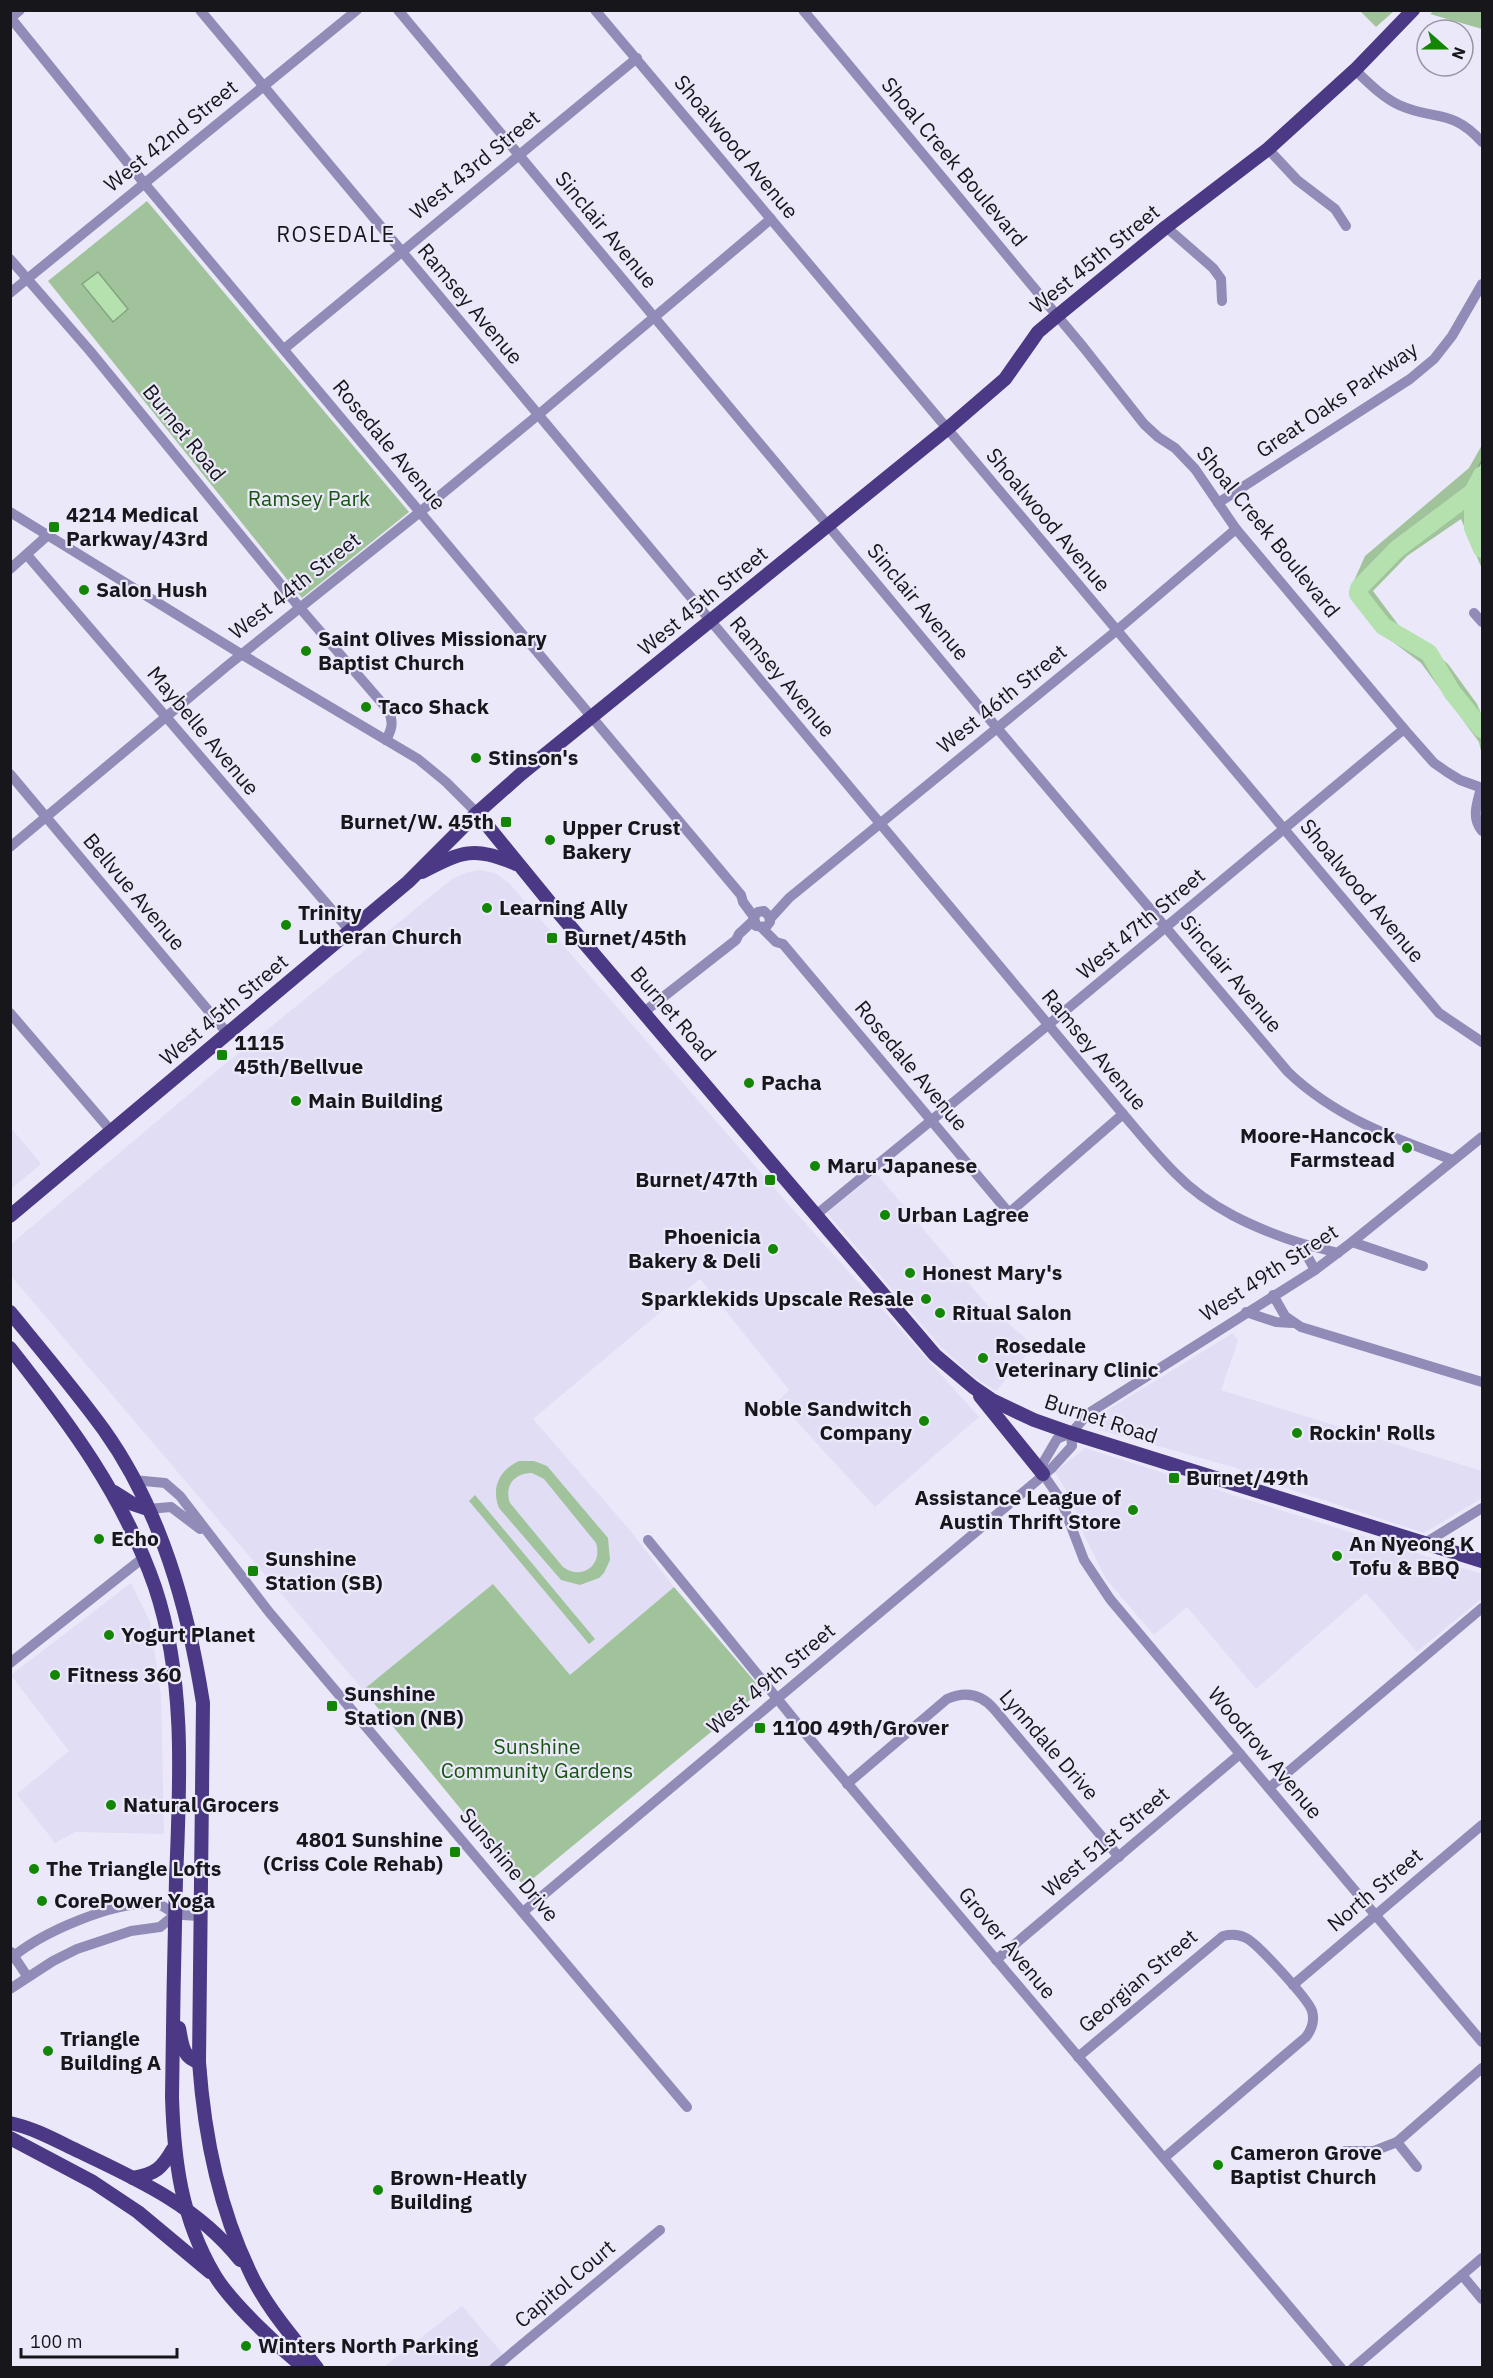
<svg xmlns="http://www.w3.org/2000/svg" width="1493" height="2378" font-family="'IBM Plex Sans',sans-serif">
  <style>
    .built { fill: #e0ddf4 }
    .green { fill: #a1c39c; fill-rule: evenodd }
    .water { fill: #b4e1ae; stroke: #85a482; stroke-width: 1.5 }
    .lines { fill: none; stroke-linecap: round; stroke-linejoin: round }
    .river { stroke: #b4e1ae; stroke-width: 18 }
    .minor { stroke: #918bb7; stroke-width: 10 }
    .major { stroke: #4c3985; stroke-width: 14 }
    .poi-dot { fill: #138705; stroke: #ebe9f9; stroke-width: 2 }
    .labels { text-anchor: middle; stroke-width: 4.5; stroke-linejoin: round; paint-order: stroke }
    .street-label { font-size: 21px; fill: #17161b; stroke: #ebe9f9 }
    .park-label { font-size: 21px; fill: #175311; stroke: #ebe9f9 }
    .poi-label { font-size: 21px; font-weight: bold; fill: #17161b; stroke: #ebe9f9; text-anchor: start }
    .neighbourhood-label { font-size: 22px; letter-spacing: 1.5px; fill: #17161b; stroke: #ebe9f9 }
  </style>
  <rect width="100%" height="100%" fill="#ebe9f9"/>
  <g class="built">
    <path d="M 480,870 L 495,873 L 509,883 L 789,1205 L 979,1417 L 875,1507 L 778,1401 L 789,1390 L 700,1279 L 533,1419 L 629,1529 L 674,1587 L 570,1676 L 493,1584 L 363,1690 L 11,1276 L 10,1245 L 213,1074 L 452,879 L 468,872 Z"/>
    <path d="M 11,1128 L 41,1164 L 11,1189 L 10,1189 Z"/>
    <path d="M 876,1173 L 988,1306 L 1034,1346 L 996,1391 L 973,1376 L 941,1347 L 827,1213 Z"/>
    <path d="M 1233,1333 L 1238,1341 L 1221,1390 L 1482,1471 L 1482,1498 L 1424,1533 L 1268,1482 L 1233,1467 L 1100,1430 L 1096,1423 L 1098,1416 Z"/>
    <path d="M 1085,1448 L 1482,1574 L 1482,1598 L 1417,1652 L 1366,1593 L 1256,1689 L 1187,1607 L 1154,1635 L 1106,1579 L 1085,1537 L 1071,1499 L 1055,1472 Z"/>
    <path d="M 131,1583 L 150,1622 L 161,1696 L 164,1834 L 75,1832 L 55,1843 L 17,1794 L 69,1751 L 11,1675 Z"/>
    <path d="M 462,2306 L 510,2362 L 504,2368 L 382,2368 Z"/>
  </g>
  <g class="green">
    <path d="M 1360,11 L 1394,11 L 1376,27 Z"/>
    <path d="M 1434,11 L 1482,11 L 1482,29 L 1430,14 Z"/>
    <path d="M 147,201 L 409,512 L 302,598 L 48,281 Z"/>
    <path d="M 1482,445 L 1482,569 L 1461,519 L 1407,556 L 1373,591 L 1400,627 L 1418,639 L 1448,664 L 1477,704 L 1482,716 L 1482,756 L 1479,742 L 1421,663 L 1389,639 L 1349,592 L 1365,556 L 1469,468 Z"/>
    <path d="M 519,1461 L 534,1461 L 547,1466 L 608,1538 L 610,1560 L 604,1573 L 599,1578 L 580,1585 L 561,1580 L 499,1508 C 491,1488 499,1470 519,1461 ZM 532,1473 L 544,1479 L 596,1543 C 603,1565 582,1581 563,1567 L 510,1503 C 504,1486 514,1473 532,1473 Z"/>
    <path d="M 475,1495 L 595,1639 L 589,1644 L 469,1501 Z"/>
    <path d="M 493,1584 L 570,1675 L 674,1587 L 762,1690 L 524,1886 L 363,1690 Z"/>
  </g>
  <g class="water">
    <path d="M 98,272 L 128,309 L 113,322 L 82,284 Z"/>
    <path d="M 1482,460 L 1482,497 L 1468,488 Z"/>
  </g>
  <g class="lines">
    <g class="river">
      <path d="M 1482,475 L 1473,492 L 1473,528 L 1482,549"/>
      <path d="M 1473,492 L 1397,549 L 1359,588 L 1358,594 L 1383,626 L 1429,653 L 1452,692 L 1482,729"/>
    </g>
    <g class="minor">
      <path d="M 200,10 L 1123,1114 C 1140,1134 1157,1155 1175,1173 C 1209,1208 1254,1228 1300,1243 L 1315,1270"/>
      <path d="M 398,10 L 997,728 L 1288,1072 C 1335,1117 1393,1138 1453,1160"/>
      <path d="M 595,10 L 1439,1013 L 1482,1042"/>
      <path d="M 803,10 L 1084,348 L 1144,424 L 1158,437 L 1175,448 L 1195,469 L 1236,529 L 1404,729 L 1434,763 L 1447,772 L 1460,780 L 1482,788"/>
      <path d="M 10,17 L 144,183 L 741,895 L 743,902 L 754,917 L 756,926 L 766,927 L 770,922 L 769,916 L 764,911 L 758,912 L 754,917"/>
      <path d="M 10,18 L 20,10"/>
      <path d="M 1355,70 C 1369,83 1382,97 1399,105 C 1434,121 1452,108 1482,142"/>
      <path d="M 1268,149 L 1297,180 L 1335,209 L 1346,226"/>
      <path d="M 1166,227 L 1213,268 L 1221,279 L 1222,301"/>
      <path d="M 10,259 L 90,351 L 300,608 L 388,710 C 394,722 392,729 386,740"/>
      <path d="M 10,293 L 357,10"/>
      <path d="M 284,349 L 637,58"/>
      <path d="M 1218,503 L 1410,379 L 1434,359 L 1452,336 L 1482,284"/>
      <path d="M 10,512 L 241,654 L 418,759 L 446,782 L 477,813"/>
      <path d="M 27,555 L 350,931"/>
      <path d="M 10,569 L 48,535"/>
      <path d="M 1474,613 L 1482,622"/>
      <path d="M 10,774 L 228,1034"/>
      <path d="M 1481,788 C 1477,804 1471,817 1482,831"/>
      <path d="M 10,847 L 227,666 L 420,512 L 538,415 L 771,219"/>
      <path d="M 770,919 L 789,898 L 1116,631 L 1236,529"/>
      <path d="M 762,928 L 776,942 L 783,944 L 1009,1213 L 1123,1114"/>
      <path d="M 644,1012 L 736,940 L 739,934 L 754,920"/>
      <path d="M 10,1013 L 112,1132"/>
      <path d="M 817,1214 L 1048,1025 L 1404,729"/>
      <path d="M 1352,1242 L 1423,1266"/>
      <path d="M 1300,1243 L 1338,1253"/>
      <path d="M 1273,1295 L 1285,1316 L 1301,1327 L 1482,1382"/>
      <path d="M 1246,1312 L 1276,1322 L 1292,1323"/>
      <path d="M 1043,1474 L 1061,1500 L 1084,1560 L 1110,1599 L 1482,2042"/>
      <path d="M 1043,1474 L 1043,1463 L 1057,1439 L 1071,1433 L 1089,1413 L 1315,1270 L 1352,1242 L 1482,1137"/>
      <path d="M 133,1480 L 165,1483 L 180,1496 L 269,1612 L 687,2107"/>
      <path d="M 148,1509 L 171,1507 L 200,1529"/>
      <path d="M 648,1540 L 810,1739 L 1341,2368"/>
      <path d="M 1425,1543 L 1482,1508"/>
      <path d="M 10,1663 L 143,1558"/>
      <path d="M 847,1784 L 947,1699 C 965,1691 981,1694 994,1709 L 1119,1857"/>
      <path d="M 1269,1788 L 1482,1608"/>
      <path d="M 523,1912 L 1052,1468 L 1072,1446 L 1071,1433"/>
      <path d="M 11,1952 L 27,1976"/>
      <path d="M 10,1959 C 42,1932 115,1900 157,1904 C 164,1905 170,1913 177,1914 C 184,1916 193,1915 200,1916"/>
      <path d="M 996,1960 L 1240,1754"/>
      <path d="M 1293,1985 L 1482,1825"/>
      <path d="M 10,1989 L 53,1961 L 77,1949 L 131,1931 L 160,1927 L 176,1914"/>
      <path d="M 1078,2057 L 1223,1936 C 1231,1934 1239,1934 1246,1938 C 1257,1943 1309,2000 1312,2011 C 1315,2021 1312,2029 1306,2037 L 1164,2158"/>
      <path d="M 1397,2142 L 1417,2167"/>
      <path d="M 1345,2151 L 1374,2151 L 1397,2142 L 1482,2068"/>
      <path d="M 1462,2275 L 1482,2299"/>
      <path d="M 494,2368 L 660,2230"/>
      <path d="M 1353,2368 L 1482,2258"/>
    </g>
    <g class="major">
      <path d="M 477,813 L 552,905 L 935,1355 L 973,1387 L 992,1400 L 1034,1420 L 1071,1433 L 1482,1561"/>
      <path d="M 422,872 C 463,851 473,846 516,864"/>
      <path d="M 10,1216 L 408,882 L 477,813 L 521,774 L 947,429 L 1005,379 L 1038,332 L 1057,316 L 1166,227 L 1268,149 L 1355,70 L 1413,10"/>
      <path d="M 10,1312 C 42,1351 75,1390 104,1430 C 161,1510 188,1608 203,1703 L 199,2062 C 204,2132 219,2207 249,2270 C 265,2306 293,2337 317,2368"/>
      <path d="M 10,1348 C 70,1424 123,1495 155,1587 C 186,1680 180,1783 176,1879 C 174,1952 173,2024 172,2097 C 174,2160 181,2218 214,2274 C 230,2302 279,2347 304,2368"/>
      <path d="M 980,1396 L 1043,1474"/>
      <path d="M 114,1492 L 133,1504 L 148,1509"/>
      <path d="M 179,2028 C 182,2043 182,2058 199,2062"/>
      <path d="M 10,2123 C 34,2128 57,2141 78,2151 C 139,2180 197,2206 240,2260"/>
      <path d="M 10,2138 L 93,2182 L 138,2212 L 210,2272"/>
      <path d="M 133,2178 C 156,2174 162,2168 173,2149"/>
    </g>
  </g>
  <g class="poi-dot">
    <rect x="48" y="521" width="12" height="12" rx="3"/>
    <circle cx="84" cy="590" r="6"/>
    <circle cx="306" cy="651" r="6"/>
    <circle cx="366" cy="707" r="6"/>
    <circle cx="476" cy="758" r="6"/>
    <rect x="500" y="816" width="12" height="12" rx="3"/>
    <circle cx="550" cy="840" r="6"/>
    <circle cx="487" cy="908" r="6"/>
    <circle cx="286" cy="925" r="6"/>
    <rect x="546" y="932" width="12" height="12" rx="3"/>
    <rect x="216" y="1049" width="12" height="12" rx="3"/>
    <circle cx="749" cy="1083" r="6"/>
    <circle cx="296" cy="1101" r="6"/>
    <circle cx="1407" cy="1148" r="6"/>
    <circle cx="815" cy="1166" r="6"/>
    <rect x="764" y="1174" width="12" height="12" rx="3"/>
    <circle cx="885" cy="1215" r="6"/>
    <circle cx="773" cy="1249" r="6"/>
    <circle cx="910" cy="1273" r="6"/>
    <circle cx="926" cy="1299" r="6"/>
    <circle cx="940" cy="1313" r="6"/>
    <circle cx="983" cy="1358" r="6"/>
    <circle cx="924" cy="1421" r="6"/>
    <circle cx="1297" cy="1433" r="6"/>
    <rect x="1168" y="1472" width="12" height="12" rx="3"/>
    <circle cx="1133" cy="1510" r="6"/>
    <circle cx="99" cy="1539" r="6"/>
    <circle cx="1337" cy="1556" r="6"/>
    <rect x="247" y="1565" width="12" height="12" rx="3"/>
    <circle cx="109" cy="1635" r="6"/>
    <circle cx="55" cy="1675" r="6"/>
    <rect x="326" y="1700" width="12" height="12" rx="3"/>
    <rect x="754" y="1722" width="12" height="12" rx="3"/>
    <circle cx="111" cy="1805" r="6"/>
    <rect x="449" y="1846" width="12" height="12" rx="3"/>
    <circle cx="34" cy="1869" r="6"/>
    <circle cx="42" cy="1901" r="6"/>
    <circle cx="48" cy="2051" r="6"/>
    <circle cx="1218" cy="2165" r="6"/>
    <circle cx="378" cy="2190" r="6"/>
    <circle cx="246" cy="2346" r="6"/>
  </g>
  <g class="labels">
    <g class="street-label">
      <text transform="translate(171 136) rotate(-39)" y="7">West 42nd Street</text>
      <text transform="translate(736 147) rotate(50)" y="7">Shoalwood Avenue</text>
      <text transform="translate(954 162) rotate(50)" y="7">Shoal Creek Boulevard</text>
      <text transform="translate(475 165) rotate(-39)" y="7">West 43rd Street</text>
      <text transform="translate(606 230) rotate(50)" y="7">Sinclair Avenue</text>
      <text transform="translate(1095 259) rotate(-39)" y="7">West 45th Street</text>
      <text transform="translate(470 304) rotate(50)" y="7">Ramsey Avenue</text>
      <text transform="translate(1337 400) rotate(-34)" y="7">Great Oaks Parkway</text>
      <text transform="translate(184 433) rotate(51)" y="7">Burnet Road</text>
      <text transform="translate(389 445) rotate(50)" y="7">Rosedale Avenue</text>
      <text transform="translate(1048 520) rotate(50)" y="7">Shoalwood Avenue</text>
      <text transform="translate(1268 532) rotate(51)" y="7">Shoal Creek Boulevard</text>
      <text transform="translate(295 586) rotate(-38)" y="7">West 44th Street</text>
      <text transform="translate(703 601) rotate(-39)" y="7">West 45th Street</text>
      <text transform="translate(918 602) rotate(50)" y="7">Sinclair Avenue</text>
      <text transform="translate(782 677) rotate(50)" y="7">Ramsey Avenue</text>
      <text transform="translate(1002 699) rotate(-39)" y="7">West 46th Street</text>
      <text transform="translate(203 731) rotate(50)" y="7">Maybelle Avenue</text>
      <text transform="translate(1362 891) rotate(50)" y="7">Shoalwood Avenue</text>
      <text transform="translate(134 892) rotate(50)" y="7">Bellvue Avenue</text>
      <text transform="translate(1141 924) rotate(-40)" y="7">West 47th Street</text>
      <text transform="translate(1231 974) rotate(50)" y="7">Sinclair Avenue</text>
      <text transform="translate(224 1010) rotate(-40)" y="7">West 45th Street</text>
      <text transform="translate(673 1014) rotate(49)" y="7">Burnet Road</text>
      <text transform="translate(1094 1050) rotate(50)" y="7">Ramsey Avenue</text>
      <text transform="translate(911 1066) rotate(50)" y="7">Rosedale Avenue</text>
      <text transform="translate(1269 1273) rotate(-33)" y="7">West 49th Street</text>
      <text transform="translate(1101 1419) rotate(18)" y="7">Burnet Road</text>
      <text transform="translate(771 1679) rotate(-40)" y="7">West 49th Street</text>
      <text transform="translate(1049 1745) rotate(49)" y="7">Lynndale Drive</text>
      <text transform="translate(1265 1753) rotate(50)" y="7">Woodrow Avenue</text>
      <text transform="translate(1106 1842) rotate(-40)" y="7">West 51st Street</text>
      <text transform="translate(509 1865) rotate(50)" y="7">Sunshine Drive</text>
      <text transform="translate(1375 1890) rotate(-40)" y="7">North Street</text>
      <text transform="translate(1007 1943) rotate(50)" y="7">Grover Avenue</text>
      <text transform="translate(1138 1981) rotate(-40)" y="7">Georgian Street</text>
      <text transform="translate(565 2284) rotate(-40)" y="7">Capitol Court</text>
    </g>
    <g class="park-label">
      <text x="309" y="506">Ramsey Park</text>
      <text x="537" y="1754">Sunshine<tspan x="537" dy="24">Community Gardens</tspan></text>
    </g>
    <g class="poi-label">
      <text x="66" y="522">4214 Medical<tspan x="66" dy="24">Parkway/43rd</tspan></text>
      <text x="96" y="597">Salon Hush</text>
      <text x="318" y="646">Saint Olives Missionary<tspan x="318" dy="24">Baptist Church</tspan></text>
      <text x="378" y="714">Taco Shack</text>
      <text x="488" y="765">Stinson's</text>
      <text x="494" y="829" text-anchor="end">Burnet/W. 45th</text>
      <text x="562" y="835">Upper Crust<tspan x="562" dy="24">Bakery</tspan></text>
      <text x="499" y="915">Learning Ally</text>
      <text x="298" y="920">Trinity<tspan x="298" dy="24">Lutheran Church</tspan></text>
      <text x="564" y="945">Burnet/45th</text>
      <text x="234" y="1050">1115<tspan x="234" dy="24">45th/Bellvue</tspan></text>
      <text x="761" y="1090">Pacha</text>
      <text x="308" y="1108">Main Building</text>
      <text x="1395" y="1143" text-anchor="end">Moore-Hancock<tspan x="1395" dy="24">Farmstead</tspan></text>
      <text x="827" y="1173">Maru Japanese</text>
      <text x="758" y="1187" text-anchor="end">Burnet/47th</text>
      <text x="897" y="1222">Urban Lagree</text>
      <text x="761" y="1244" text-anchor="end">Phoenicia<tspan x="761" dy="24">Bakery &amp; Deli</tspan></text>
      <text x="922" y="1280">Honest Mary's</text>
      <text x="914" y="1306" text-anchor="end">Sparklekids Upscale Resale</text>
      <text x="952" y="1320">Ritual Salon</text>
      <text x="995" y="1353">Rosedale<tspan x="995" dy="24">Veterinary Clinic</tspan></text>
      <text x="912" y="1416" text-anchor="end">Noble Sandwitch<tspan x="912" dy="24">Company</tspan></text>
      <text x="1309" y="1440">Rockin' Rolls</text>
      <text x="1186" y="1485">Burnet/49th</text>
      <text x="1121" y="1505" text-anchor="end">Assistance League of<tspan x="1121" dy="24">Austin Thrift Store</tspan></text>
      <text x="111" y="1546">Echo</text>
      <text x="1349" y="1551">An Nyeong K<tspan x="1349" dy="24">Tofu &amp; BBQ</tspan></text>
      <text x="265" y="1566">Sunshine<tspan x="265" dy="24">Station (SB)</tspan></text>
      <text x="121" y="1642">Yogurt Planet</text>
      <text x="67" y="1682">Fitness 360</text>
      <text x="344" y="1701">Sunshine<tspan x="344" dy="24">Station (NB)</tspan></text>
      <text x="772" y="1735">1100 49th/Grover</text>
      <text x="123" y="1812">Natural Grocers</text>
      <text x="443" y="1847" text-anchor="end">4801 Sunshine<tspan x="443" dy="24">(Criss Cole Rehab)</tspan></text>
      <text x="46" y="1876">The Triangle Lofts</text>
      <text x="54" y="1908">CorePower Yoga</text>
      <text x="60" y="2046">Triangle<tspan x="60" dy="24">Building A</tspan></text>
      <text x="1230" y="2160">Cameron Grove<tspan x="1230" dy="24">Baptist Church</tspan></text>
      <text x="390" y="2185">Brown-Heatly<tspan x="390" dy="24">Building</tspan></text>
      <text x="258" y="2353">Winters North Parking</text>
    </g>
    <g class="neighbourhood-label">
      <text x="336" y="242">ROSEDALE</text>
    </g>
  </g>
  <rect width="1493" height="2378" fill="none" stroke="#17161b" stroke-width="24"/>
  <g transform="translate(1445 48) rotate(111)"><circle r="28" fill="#ebe9f9" stroke="#9695a0" stroke-width="1.5"/>
  <path d="M0-4.5L10 22L0 15L-10 22Z" fill="#138705"/>
  <text y="-9" font-size="16" font-weight="bold" text-anchor="middle" fill="#17161b">N</text>
  </g>
  <path d="M21 2348v9h156v-9" fill="none" stroke="#17161b" stroke-width="3"/>
  <text x="30" y="2348" font-size="18" fill="#17161b" stroke="#ebe9f9" stroke-width="4.5" paint-order="stroke">100 m</text>
</svg>
